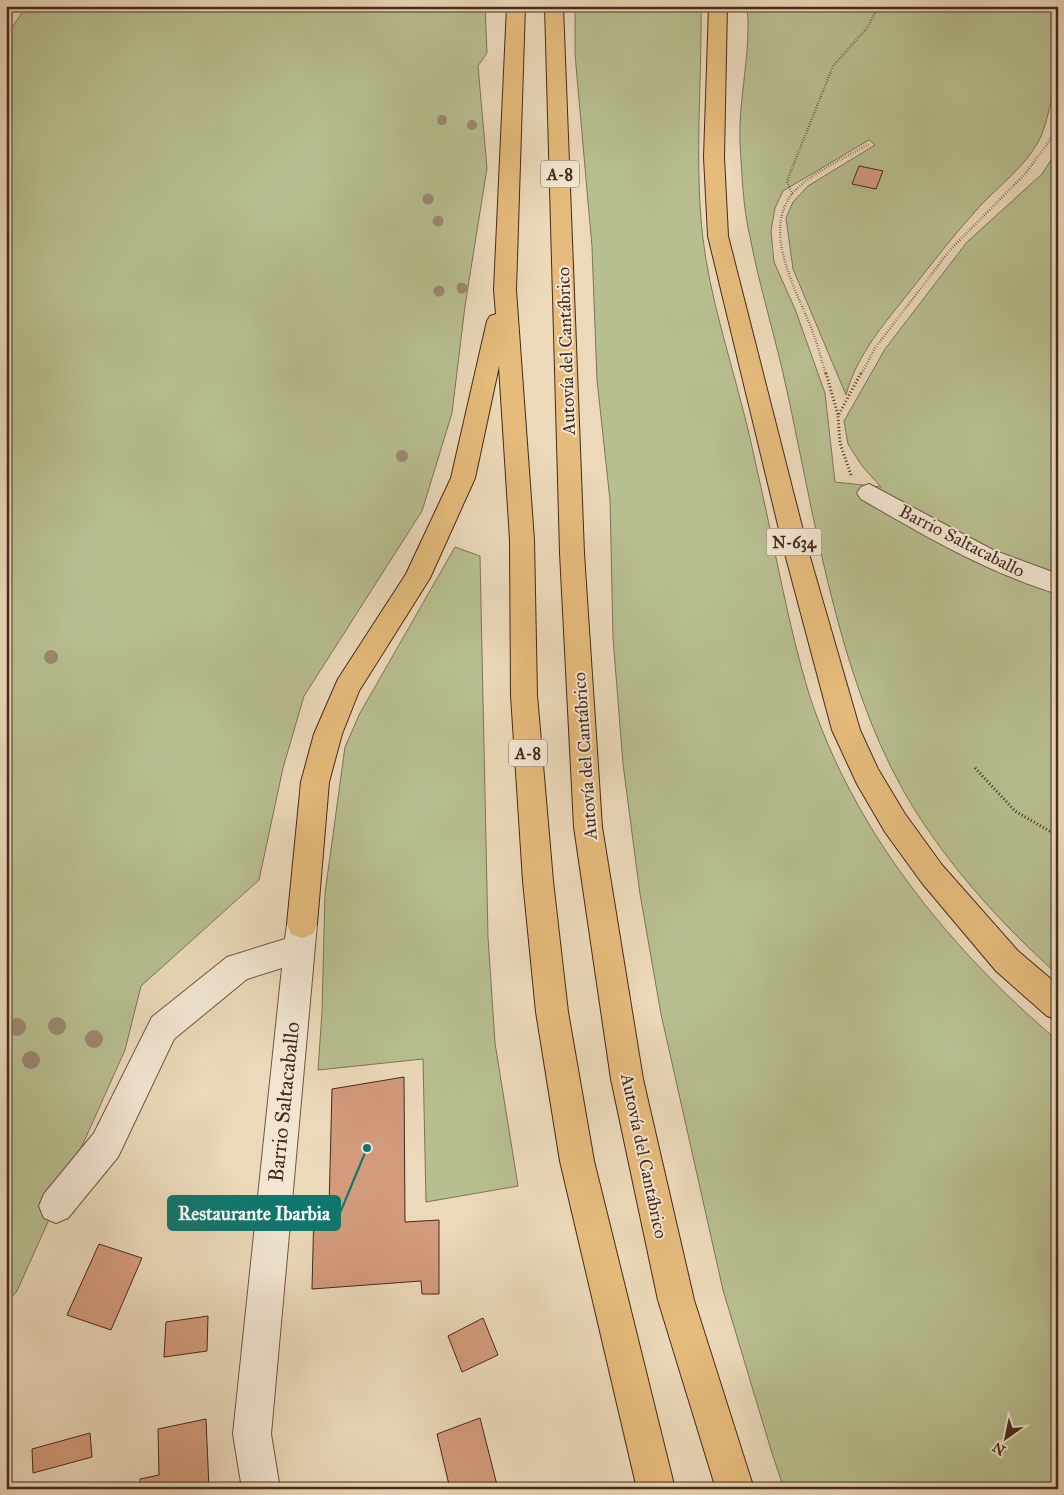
<svg xmlns="http://www.w3.org/2000/svg" width="1064" height="1495" font-family="'IM FELL Great Primer',serif">
  <style>
    .green { fill: #b8bf8f; stroke: #807456 }
    .building { fill: #d39b7c; stroke: #47291c }
    .lines { fill: none; stroke-linecap: round; stroke-linejoin: round }
    .minor-casing { stroke: #705543; stroke-width: 2 }
    .highway-casing { stroke: #47291c; stroke-width: 2 }
    .path-far1 { stroke: #47291c; stroke-width: 2.5; stroke-dasharray: 0.5 2; stroke-linecap: butt }
    .path { stroke: #47291c; stroke-width: 3; stroke-dasharray: 1 2.5; stroke-linecap: butt }
    .minor { fill: #f2e6d2; fill-rule: evenodd }
    .highway { fill: #e6bc7c; fill-rule: evenodd }
    .tree { fill: #9d896f }
    .labels { text-anchor: middle; stroke-width: 4; stroke-linejoin: round; paint-order: stroke }
    .shield { fill: #f2e6d2; stroke: #7a6253; stroke-width: 1 }
    .shield-label { font-size: 16px; font-weight: bold; fill: #47291c }
    .street-label { font-size: 18px; fill: #47291c; stroke: #f2e6d2 }
    .near-street-label { font-size: 21px; fill: #47291c; stroke: #f2e6d2 }
    .leader { fill: none; stroke: #0f766e; stroke-width: 2 }
    .callout-dot { fill: #0f766e; stroke: #f2e6d2; stroke-width: 2 }
    .callout { fill: #0f766e; stroke: #0f766e; stroke-width: 2 }
    .callout-label { font-size: 19px; text-anchor: middle; font-weight: bold; fill: #fff }
  </style>
  <rect width="100%" height="100%" fill="#ebd9b9"/>
  <filter id="stains"><feTurbulence type="fractalNoise" baseFrequency=".004" numOctaves="4"/><feColorMatrix values="0 0 0 0 .2 0 0 0 0 .09 0 0 0 0 .02 0 0 0 .5 -.17"/></filter>
  <radialGradient id="worn" r=".72"><stop offset=".6" stop-color="#630" stop-opacity="0"/><stop offset="1" stop-color="#630" stop-opacity=".3"/></radialGradient>
  <g class="green">
    <path d="M 20,6 L 485,6 L 487,53 L 478,66 L 487,168 L 465,306 L 452,413 L 422,511 L 304,696 L 283,768 L 259,880 L 141,986 L 125,1050 L 17,1291 L 6,1304 L 6,46 L 11,29 L 22,13 Z"/>
    <path d="M 575,6 L 701,6 C 702,84 694,162 703,239 C 710,296 728,351 742,406 C 749,431 754,457 760,483 C 776,553 788,625 809,694 C 854,832 949,948 1058,1041 L 1058,1489 L 784,1489 L 771,1450 L 723,1290 L 661,1014 L 640,894 L 623,764 L 613,638 L 610,500 L 597,380 L 592,247 L 575,54 Z"/>
    <path d="M 747,6 L 1058,6 L 1058,84 C 1048,103 1048,126 1037,144 C 1023,168 999,186 981,205 C 956,232 934,261 911,290 C 885,323 857,354 846,395 L 793,269 L 786,218 L 793,202 L 808,186 L 875,145 L 869,140 L 783,191 L 775,208 L 771,231 L 774,262 L 795,309 L 825,393 L 835,482 L 881,487 L 862,466 L 848,444 L 844,421 L 885,349 L 967,242 L 1042,174 L 1058,149 L 1058,975 C 999,922 942,859 903,790 C 838,674 815,520 787,391 C 776,339 760,289 750,237 C 743,208 742,174 740,143 C 738,98 752,51 747,6 Z"/>
    <path d="M 455,547 L 480,556 L 488,937 L 495,1043 L 518,1186 L 426,1202 L 423,1059 L 318,1070 L 322,1012 L 325,893 L 345,747 L 360,713 Z"/>
  </g>
  <g class="building">
    <path d="M 859,166 L 883,171 L 876,189 L 852,184 Z"/>
    <path d="M 404,1077 L 405,1222 L 439,1220 L 439,1294 L 422,1294 L 421,1281 L 312,1289 L 314,1209 L 329,1208 L 332,1089 Z"/>
    <path d="M 99,1244 L 142,1258 L 111,1330 L 67,1315 Z"/>
    <path d="M 208,1316 L 207,1351 L 164,1357 L 166,1322 Z"/>
    <path d="M 483,1318 L 498,1355 L 462,1372 L 448,1336 Z"/>
    <path d="M 480,1418 L 498,1489 L 450,1489 L 437,1434 Z"/>
    <path d="M 206,1419 L 209,1489 L 140,1489 L 140,1479 L 159,1475 L 158,1429 Z"/>
    <path d="M 90,1433 L 92,1457 L 33,1473 L 32,1449 Z"/>
  </g>
  <g class="lines">
    <g class="minor-casing">
      <g id="minor">
        <path d="M 869,484 L 993,550 L 1058,574 L 1058,594 C 986,572 925,536 861,499 L 857,493 L 861,487 Z"/>
        <path d="M 302,910 L 313,914 L 317,924 L 271,1434 L 280,1489 L 242,1489 L 233,1434 L 282,968 L 247,979 L 174,1039 L 118,1157 L 68,1218 L 56,1223 L 44,1218 L 39,1206 L 44,1194 L 94,1133 L 152,1017 L 227,957 L 285,939 L 287,924 L 291,914 Z"/>
      </g>
    </g>
    <g class="highway-casing">
      <g id="highway">
        <path d="M 507,6 L 525,6 L 516,290 L 534,540 L 537,695 L 553,881 L 568,1012 L 594,1161 L 675,1489 L 637,1489 L 560,1161 L 536,1012 L 523,881 L 511,695 L 510,540 L 499,366 L 475,478 L 430,578 L 359,691 L 342,734 L 329,782 L 317,924 L 313,934 L 302,938 L 291,934 L 287,924 L 301,782 L 314,734 L 338,679 L 406,574 L 451,478 L 487,321 L 490,316 L 496,314 L 494,290 Z"/>
        <path d="M 545,6 L 563,6 L 584,553 L 602,827 L 643,1079 L 694,1300 L 754,1489 L 716,1489 L 658,1300 L 611,1079 L 574,827 L 560,553 Z"/>
        <path d="M 709,6 L 727,6 L 724,157 L 728,236 L 808,550 L 860,730 L 878,769 L 905,814 L 942,865 L 1018,951 L 1058,985 L 1058,1020 L 1047,1016 L 996,971 L 922,883 L 885,832 L 857,784 L 832,730 L 784,550 L 708,236 L 704,157 Z"/>
      </g>
    </g>
    <g class="path-far1">
      <path d="M 792,194 L 787,181 L 833,66 L 867,28 L 879,6"/>
      <path d="M 826,375 C 822,362 819,350 815,338 C 801,297 760,235 792,194 C 808,174 847,157 869,144"/>
      <path d="M 861,375 L 875,348 L 950,250 L 1025,174 L 1050,140 L 1058,120"/>
    </g>
    <g class="path">
      <path d="M 826,373 L 838,415"/>
      <path d="M 851,475 L 840,443 L 838,416 L 861,373"/>
      <path d="M 975,768 L 1015,811 L 1058,836"/>
    </g>
    <use href="#minor" class="minor"/>
    <use href="#highway" class="highway"/>
  </g>
  <g class="tree">
    <circle cx="442" cy="120" r="5"/>
    <circle cx="472" cy="125" r="5"/>
    <circle cx="428" cy="199" r="5.5"/>
    <circle cx="438" cy="221" r="5.5"/>
    <circle cx="462" cy="288" r="5.5"/>
    <circle cx="439" cy="291" r="5.5"/>
    <circle cx="402" cy="456" r="6"/>
    <circle cx="51" cy="657" r="7"/>
    <circle cx="57" cy="1026" r="9"/>
    <circle cx="17" cy="1027" r="9"/>
    <circle cx="94" cy="1039" r="9"/>
    <circle cx="31" cy="1060" r="9"/>
  </g>
  <g class="labels">
    <g class="shield">
      <rect x="541" y="160.5" width="38" height="27" rx="4"/>
      <rect x="766.5" y="528.5" width="55" height="27" rx="4"/>
      <rect x="509" y="739.5" width="38" height="27" rx="4"/>
    </g>
    <g class="shield-label">
      <text x="560" y="180">A-8</text>
      <text x="794" y="548">N-634</text>
      <text x="528" y="759">A-8</text>
    </g>
    <g class="street-label">
      <text transform="translate(566 351) rotate(-92)" y="6">Autovía del Cantábrico</text>
      <text transform="translate(962 541) rotate(27)" y="6">Barrio Saltacaballo</text>
      <text transform="translate(585 756) rotate(-94)" y="6">Autovía del Cantábrico</text>
      <text transform="translate(644 1156) rotate(78)" y="6">Autovía del Cantábrico</text>
    </g>
    <g class="near-street-label">
      <text transform="translate(284 1102) rotate(-84)" y="7">Barrio Saltacaballo</text>
    </g>
  </g>
  <path class="leader" d="M367 1148L340 1213"/>
  <circle class="callout-dot" cx="367" cy="1148" r="5"/>
  <rect class="callout" x="168" y="1196" width="172" height="34" rx="5"/>
  <g class="callout-label">
    <text x="254" y="1220">Restaurante Ibarbia</text>
  </g>
  <rect width="1064" height="1495" fill="none" stroke="#ebd9b9" stroke-width="25"/>
  <rect x="8" y="8" width="1049" height="1480" fill="none" stroke="#47291c" stroke-width="2.5"/>
  <rect x="12" y="12" width="1039" height="1470" fill="none" stroke="#47291c"/>
  <g transform="translate(1006 1438) rotate(213)" stroke="#f2e6d2" stroke-width="4" paint-order="stroke">
  <path d="M0-4L9 19L0 12L-9 19Z" fill="#47291c"/>
  <text y="-8" font-size="14" font-weight="bold" text-anchor="middle" fill="#47291c">N</text>
  </g>
  <rect width="100%" height="100%" filter="url(#stains)"/>
  <rect width="100%" height="100%" fill="url(#worn)"/>
</svg>
